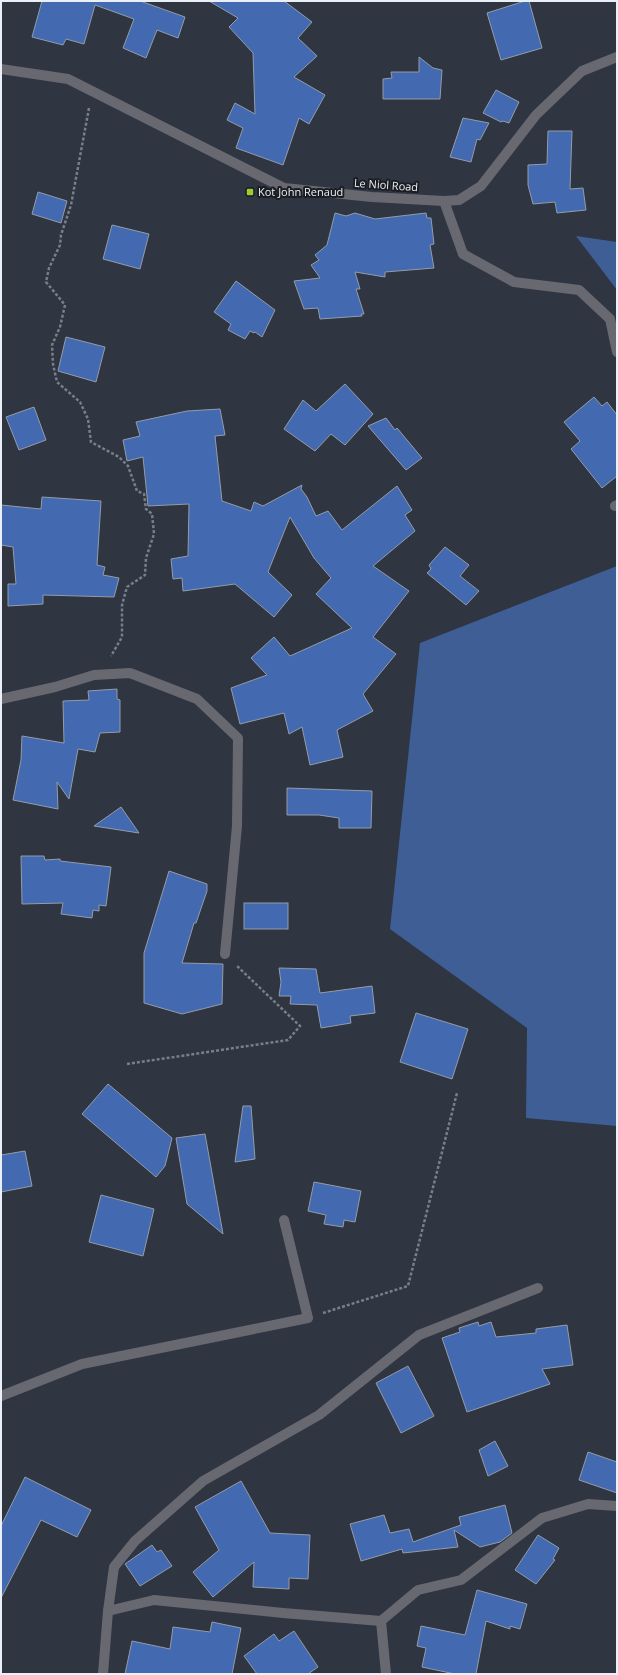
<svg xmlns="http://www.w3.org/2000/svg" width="618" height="1675" font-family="'Open Sans',sans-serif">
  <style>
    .green { fill: #3f5e96 }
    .building { fill: #4369b0; stroke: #949ca9 }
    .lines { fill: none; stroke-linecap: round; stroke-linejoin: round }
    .path { stroke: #797f89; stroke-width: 2.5; stroke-dasharray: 3 2; stroke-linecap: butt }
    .lane { stroke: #686970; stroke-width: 10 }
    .street { stroke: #686970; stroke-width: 10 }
    .poi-dot { fill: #9cca32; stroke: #1a1d22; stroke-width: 1.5 }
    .labels { text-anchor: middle; stroke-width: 4; stroke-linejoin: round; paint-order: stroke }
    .street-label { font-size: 11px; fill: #ebeff7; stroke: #1a1d22 }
    .poi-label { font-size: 11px; fill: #ebeff7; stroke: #1a1d22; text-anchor: start }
  </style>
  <rect width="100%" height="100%" fill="#2f3541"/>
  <g class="green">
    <path d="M 576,236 L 617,242 L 617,290 Z"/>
    <path d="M 617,566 L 617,1126 L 526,1118 L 527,1028 L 390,929 L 420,643 Z"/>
  </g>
  <g class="building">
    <path d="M 42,1 L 140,1 L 185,17 L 178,38 L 157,30 L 146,58 L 123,48 L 134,19 L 95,5 L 84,44 L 66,39 L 63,45 L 32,37 Z"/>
    <path d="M 209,1 L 284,1 L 312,22 L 298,38 L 317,56 L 294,77 L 325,95 L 309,124 L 299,118 L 283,165 L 236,148 L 243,128 L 227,120 L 235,103 L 255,114 L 253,53 L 229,27 L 238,18 Z"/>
    <path d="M 525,1 L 529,1 L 542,48 L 501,60 L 487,13 Z"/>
    <path d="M 419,57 L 433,68 L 442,70 L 440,99 L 383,99 L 383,79 L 392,78 L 391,72 L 419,72 Z"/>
    <path d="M 496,90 L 519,102 L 509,123 L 503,121 L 501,122 L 483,113 Z"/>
    <path d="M 463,118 L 489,123 L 480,140 L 477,139 L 471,162 L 450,157 Z"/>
    <path d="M 548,131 L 572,131 L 570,189 L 583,188 L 586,210 L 557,213 L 555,202 L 533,204 L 528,185 L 528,165 L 547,164 Z"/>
    <path d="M 38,192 L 67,201 L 61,223 L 32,214 Z"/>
    <path d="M 335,213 L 346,216 L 355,213 L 375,219 L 426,213 L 427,218 L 431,218 L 434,244 L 430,245 L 434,268 L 385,272 L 385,277 L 355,272 L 360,289 L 356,289 L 364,314 L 361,314 L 362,316 L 320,319 L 318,308 L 304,309 L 294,281 L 320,278 L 311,265 L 319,260 L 315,255 L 327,245 Z"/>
    <path d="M 112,225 L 149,234 L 140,269 L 103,259 Z"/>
    <path d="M 236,281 L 275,310 L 262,337 L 255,332 L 254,333 L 250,331 L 245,339 L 228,330 L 231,324 L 214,312 Z"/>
    <path d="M 66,337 L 105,347 L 96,382 L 58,371 Z"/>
    <path d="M 345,384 L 373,414 L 345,445 L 331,434 L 315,451 L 284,429 L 303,400 L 316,411 Z"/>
    <path d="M 594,397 L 602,406 L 607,402 L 617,415 L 617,476 L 602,488 L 571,449 L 580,441 L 564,422 Z"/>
    <path d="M 34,407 L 46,440 L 19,450 L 6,417 Z"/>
    <path d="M 220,409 L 225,435 L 215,436 L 222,501 L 251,511 L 254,502 L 263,506 L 302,485 L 301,489 L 307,497 L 316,516 L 328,511 L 342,530 L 397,486 L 412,510 L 405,515 L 415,531 L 373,566 L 409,591 L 373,637 L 396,654 L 363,694 L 373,711 L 337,730 L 343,757 L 310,765 L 302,727 L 289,734 L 284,713 L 240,724 L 231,688 L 267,675 L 251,658 L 274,637 L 290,656 L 352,628 L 316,594 L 331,578 L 314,558 L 290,517 L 268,572 L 292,595 L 274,617 L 235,584 L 183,591 L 182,578 L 173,579 L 171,559 L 188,556 L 189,504 L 148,506 L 143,457 L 127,461 L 123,440 L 140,436 L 136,422 L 187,411 Z"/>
    <path d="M 386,418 L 395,430 L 397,428 L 422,458 L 406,470 L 368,426 Z"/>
    <path d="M 42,497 L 101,501 L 97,565 L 105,567 L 103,575 L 119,578 L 114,597 L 43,595 L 43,604 L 8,606 L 8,584 L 16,584 L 13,547 L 1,545 L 1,505 L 41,509 Z"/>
    <path d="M 445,547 L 469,565 L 460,576 L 479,591 L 466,605 L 427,573 L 431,569 L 429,565 Z"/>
    <path d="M 117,689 L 117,699 L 120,700 L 120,732 L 100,733 L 95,752 L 78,749 L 69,799 L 57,782 L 58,809 L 13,800 L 21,760 L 22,736 L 64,743 L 63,701 L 89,700 L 88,691 Z"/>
    <path d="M 287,788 L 372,791 L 371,828 L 339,828 L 339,818 L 319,815 L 287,815 Z"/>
    <path d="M 121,807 L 139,833 L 94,826 Z"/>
    <path d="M 21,856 L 44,856 L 45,860 L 60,859 L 60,861 L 111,867 L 106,906 L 99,905 L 99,911 L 93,910 L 92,918 L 61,914 L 63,903 L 22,904 Z"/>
    <path d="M 169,871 L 207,884 L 207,891 L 196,923 L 194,923 L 182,963 L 223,964 L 222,1004 L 182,1014 L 144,1003 L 144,953 Z"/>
    <rect x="244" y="903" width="44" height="26"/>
    <path d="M 279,968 L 316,969 L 320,993 L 372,986 L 375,1013 L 350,1016 L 351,1023 L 321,1028 L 317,1005 L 290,1004 L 291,996 L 279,996 L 281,982 Z"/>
    <path d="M 416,1013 L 468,1029 L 452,1079 L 400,1062 Z"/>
    <path d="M 108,1084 L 172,1138 L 165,1166 L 156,1177 L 82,1114 Z"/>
    <path d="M 243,1106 L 251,1106 L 255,1159 L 235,1162 Z"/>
    <path d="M 205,1134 L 223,1234 L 187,1204 L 176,1138 Z"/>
    <path d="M 25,1151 L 32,1186 L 1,1192 L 1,1155 Z"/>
    <path d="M 314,1182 L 361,1191 L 355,1222 L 344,1220 L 343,1227 L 324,1224 L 326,1215 L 308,1211 Z"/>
    <path d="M 101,1195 L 154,1209 L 143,1256 L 89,1242 Z"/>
    <path d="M 478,1322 L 479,1326 L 491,1322 L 496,1337 L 536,1333 L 536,1329 L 567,1325 L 573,1365 L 542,1369 L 550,1384 L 467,1412 L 442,1338 L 460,1332 L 459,1328 Z"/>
    <path d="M 408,1366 L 434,1416 L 401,1433 L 376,1383 Z"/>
    <path d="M 495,1441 L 508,1466 L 488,1476 L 479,1450 Z"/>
    <path d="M 588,1452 L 617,1462 L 617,1493 L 579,1480 Z"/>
    <path d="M 25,1477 L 91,1510 L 77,1537 L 41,1520 L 1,1598 L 1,1526 Z"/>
    <path d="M 241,1481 L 270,1533 L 310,1535 L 308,1579 L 289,1578 L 289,1589 L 253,1587 L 254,1562 L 213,1597 L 193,1572 L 219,1550 L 195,1507 Z"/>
    <path d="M 505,1505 L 512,1533 L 500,1542 L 480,1547 L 454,1530 L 458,1547 L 403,1553 L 402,1549 L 361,1561 L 350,1524 L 384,1515 L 390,1533 L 409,1529 L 413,1542 L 461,1525 L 459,1517 Z"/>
    <path d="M 538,1535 L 559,1548 L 553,1559 L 555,1560 L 536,1584 L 515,1570 Z"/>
    <path d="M 152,1545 L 157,1552 L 161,1550 L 172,1566 L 140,1586 L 125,1564 Z"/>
    <path d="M 477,1590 L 527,1604 L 520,1629 L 510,1626 L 510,1629 L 486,1621 L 476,1674 L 455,1674 L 422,1667 L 426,1648 L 417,1646 L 421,1626 L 465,1635 Z"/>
    <path d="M 212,1622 L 241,1628 L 232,1674 L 125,1674 L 132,1641 L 170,1649 L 173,1627 L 210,1632 Z"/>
    <path d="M 294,1631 L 318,1667 L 308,1674 L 257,1674 L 244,1656 L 274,1634 L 279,1641 Z"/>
  </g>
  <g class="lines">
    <g class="path">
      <path d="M 89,108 L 71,205 L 61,235 L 60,245 L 49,268 L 46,282 L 65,305 L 60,327 L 52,345 L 53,364 L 57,382 L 80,402 L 88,419 L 91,442 L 119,457 L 128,466 L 137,491 L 144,494 L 146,509 L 152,514 L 154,534 L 146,558 L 145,575 L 127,587 L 122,605 L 122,637 L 111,656"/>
      <path d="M 127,1064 L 288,1040 L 300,1026 L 237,966"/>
      <path d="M 323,1313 L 408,1286 L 457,1093"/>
    </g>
    <g class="lane">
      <path d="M 444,201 L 463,254 L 514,282 L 579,290 L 610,319 L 617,352"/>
      <path d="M 615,506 L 617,505"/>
    </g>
    <g class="street">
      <path d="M 1,69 L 68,79 L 284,188 L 372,197 L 444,201 L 459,200 L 481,186 L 536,115 L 582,71 L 617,57"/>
      <path d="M 1,699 L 55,687 L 94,675 L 130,673 L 197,699 L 238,738 L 237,826 L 225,954"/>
      <path d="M 1,1396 L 82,1364 L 308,1318 L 284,1220"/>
      <path d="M 108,1611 L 114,1567 L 135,1541 L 203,1481 L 319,1415 L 419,1335 L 538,1288"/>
      <path d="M 381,1621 L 386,1674"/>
      <path d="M 103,1674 L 108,1611 L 154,1600 L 283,1613 L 381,1621 L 418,1590 L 461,1580 L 542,1518 L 588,1504 L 617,1506"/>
    </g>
  </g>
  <rect class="poi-dot" x="246" y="188" width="8" height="8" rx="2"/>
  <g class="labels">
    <g class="street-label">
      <text transform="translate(386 185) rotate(4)" y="4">Le Niol Road</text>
    </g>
    <g class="poi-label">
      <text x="258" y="196">Kot John Renaud</text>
    </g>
  </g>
  <rect width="618" height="1675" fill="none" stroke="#ebeff7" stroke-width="4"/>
</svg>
